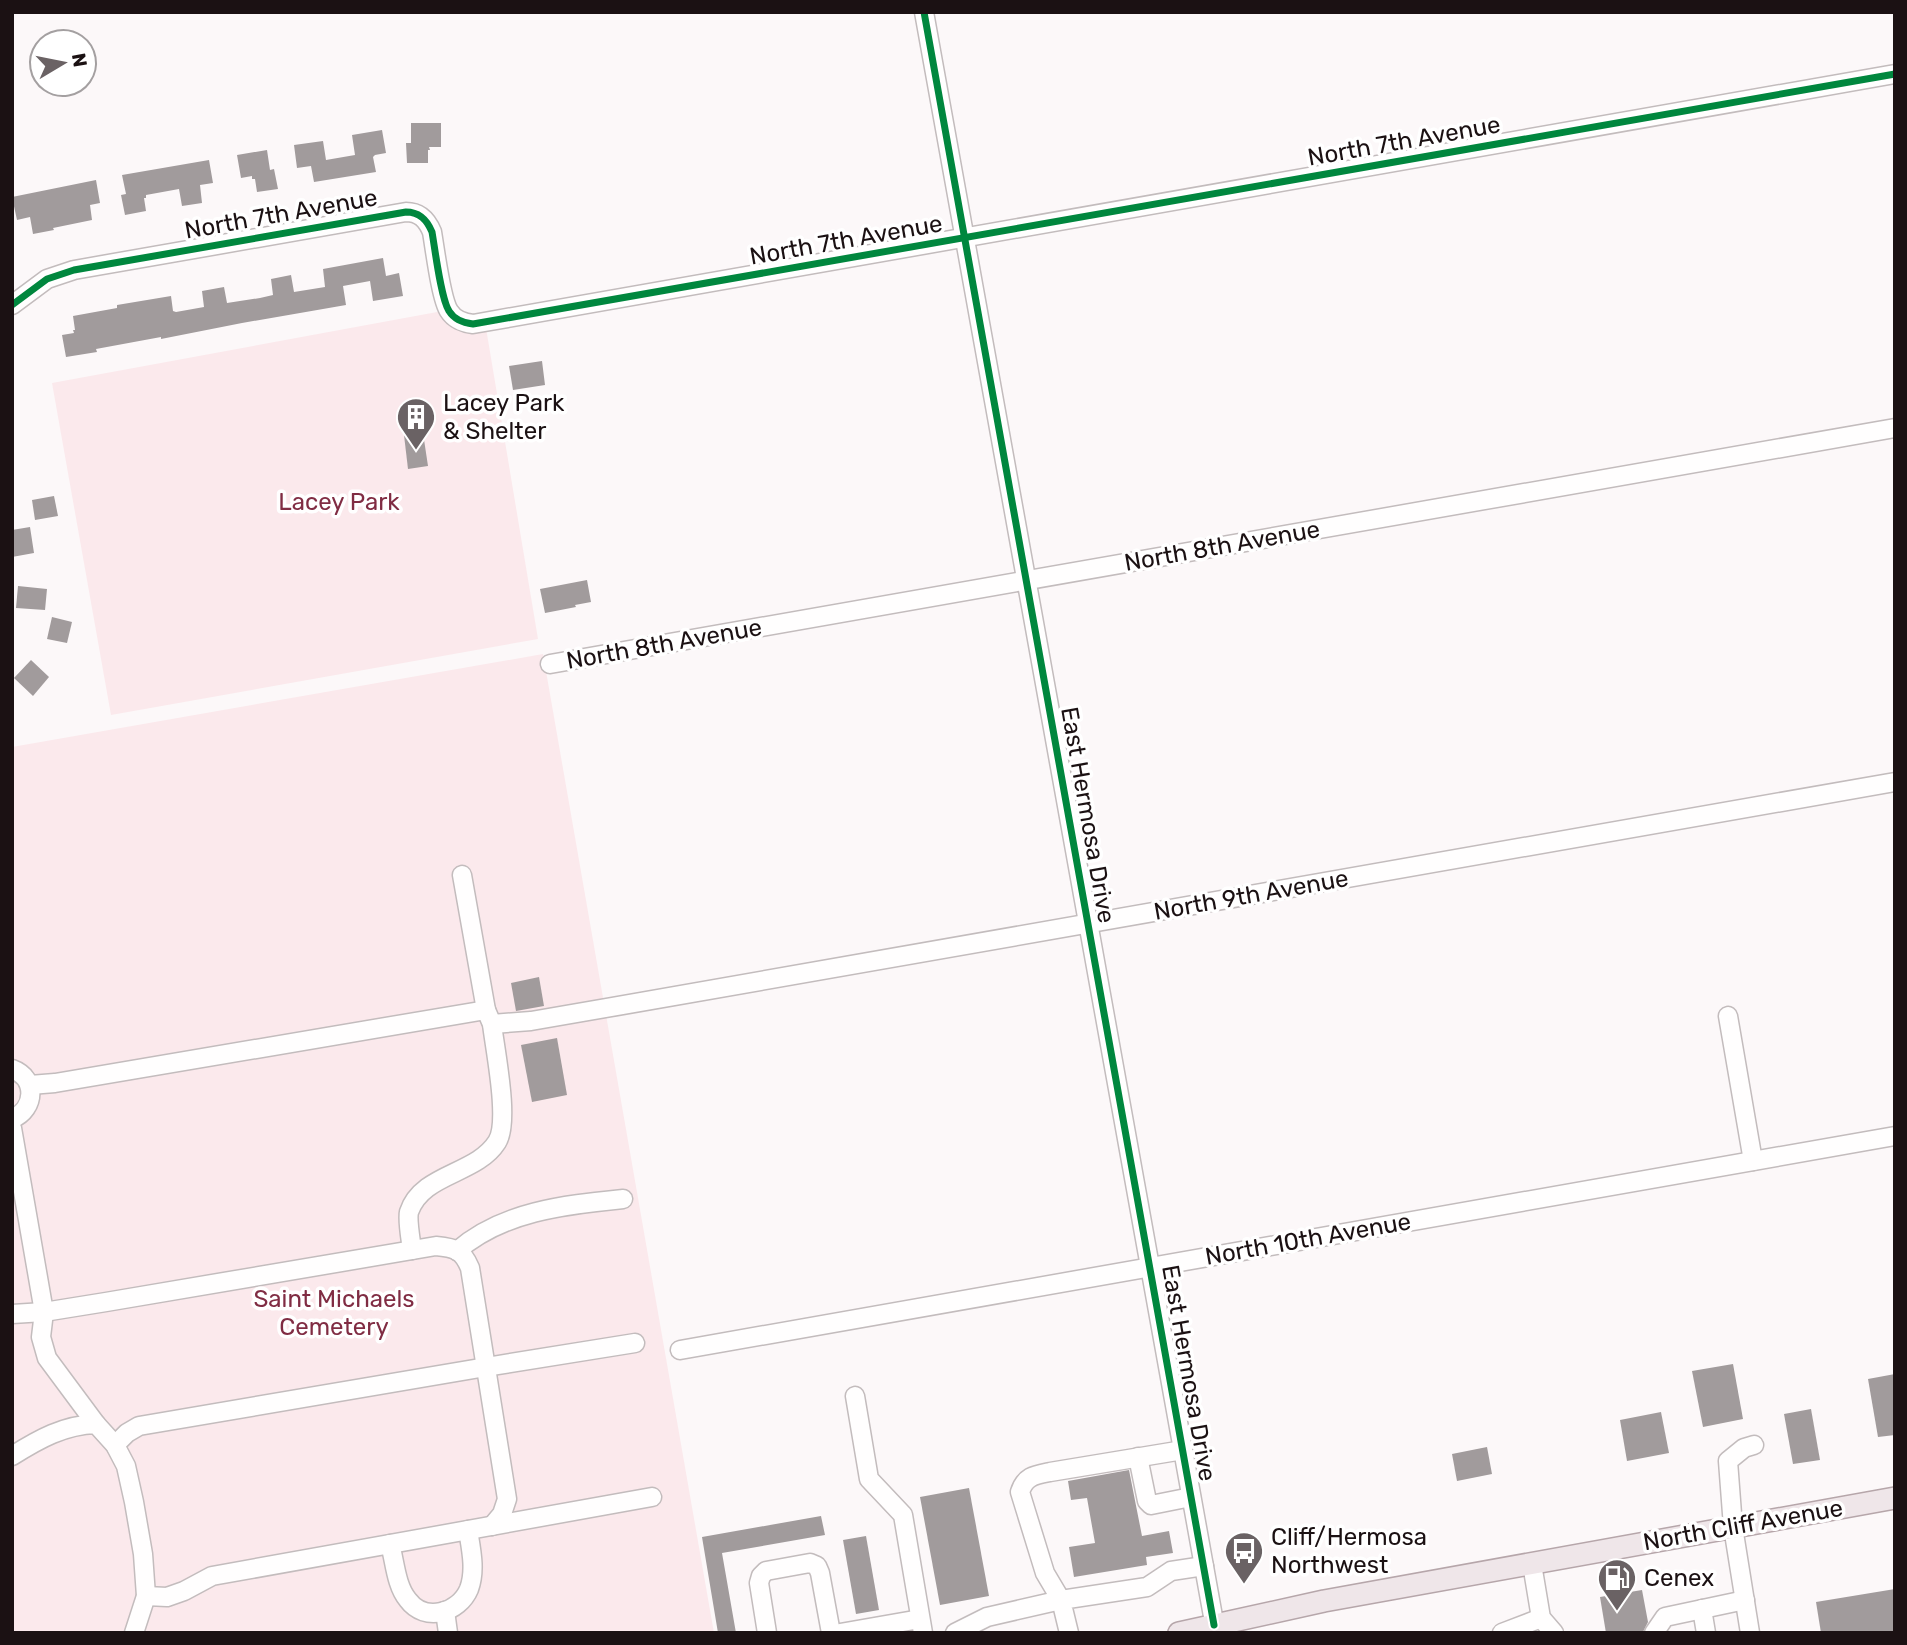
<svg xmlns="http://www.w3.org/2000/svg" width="1907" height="1645" font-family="Rubik,sans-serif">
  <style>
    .green { fill: #fbe9ec }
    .building { fill: #a19b9c }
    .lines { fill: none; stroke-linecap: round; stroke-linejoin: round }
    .minor-casing { stroke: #c3bcbd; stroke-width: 21 }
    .major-casing { stroke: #b6a6aa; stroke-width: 24 }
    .minor { stroke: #fffefe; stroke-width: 18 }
    .major { stroke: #efe6e9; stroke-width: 21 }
    .cycleway-casing { stroke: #fff; stroke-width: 11 }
    .cycleway { stroke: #00873e; stroke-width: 7 }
    .labels { text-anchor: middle; stroke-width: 7; stroke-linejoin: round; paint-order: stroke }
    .street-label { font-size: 24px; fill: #1b1113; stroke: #fff }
    .poi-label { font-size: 24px; fill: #1b1113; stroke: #fff; text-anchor: start }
    .park-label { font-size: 24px; fill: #802c43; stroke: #fff }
  </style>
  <rect width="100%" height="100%" fill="#fcf8f9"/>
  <g class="green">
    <path d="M 448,310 L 485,322 L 538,639 L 111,715 L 52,383 Z"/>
    <path d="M 543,654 L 714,1633 L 12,1633 L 12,747 Z"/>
  </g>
  <g class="building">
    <path d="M 411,123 L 441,123 L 441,147 L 429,147 L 430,150 L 428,150 L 428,163 L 407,163 L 406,143 L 411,143 Z"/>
    <path d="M 382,130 L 386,153 L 375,155 L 373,157 L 376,172 L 314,182 L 311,166 L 297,168 L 294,145 L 323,141 L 326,160 L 355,155 L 352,135 Z"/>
    <path d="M 267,150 L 270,170 L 274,169 L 278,189 L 257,192 L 255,179 L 252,179 L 252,176 L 241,178 L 237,155 Z"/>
    <path d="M 209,160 L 213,183 L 200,185 L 202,203 L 182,206 L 179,189 L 146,195 L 146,198 L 144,198 L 146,211 L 125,215 L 121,195 L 126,194 L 122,175 Z"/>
    <path d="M 96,180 L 100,203 L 90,205 L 92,220 L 53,228 L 54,230 L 33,234 L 30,217 L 17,220 L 12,197 Z"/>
    <path d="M 383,258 L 386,276 L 399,273 L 403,296 L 373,301 L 370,281 L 343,286 L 346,305 L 242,323 L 161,339 L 161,337 L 96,349 L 97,352 L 66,357 L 62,335 L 74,333 L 73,330 L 75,330 L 73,316 L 117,308 L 117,305 L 171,296 L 173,311 L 176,312 L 204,307 L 202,291 L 224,287 L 227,303 L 260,298 L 273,295 L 271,279 L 291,275 L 294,292 L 325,287 L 323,269 Z"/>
    <path d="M 542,361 L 545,385 L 513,390 L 509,366 Z"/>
    <path d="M 423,433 L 428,466 L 408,469 L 404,435 Z"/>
    <path d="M 54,496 L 58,516 L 35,520 L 32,500 Z"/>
    <path d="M 30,527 L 34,553 L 12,557 L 12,530 Z"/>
    <path d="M 587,580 L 591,602 L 575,605 L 576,607 L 545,613 L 540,589 Z"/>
    <path d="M 18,586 L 47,589 L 45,610 L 16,608 Z"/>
    <path d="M 52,617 L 72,622 L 67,643 L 47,639 Z"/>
    <path d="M 31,660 L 49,677 L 33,696 L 14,678 Z"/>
    <path d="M 539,977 L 544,1006 L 516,1011 L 511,983 Z"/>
    <path d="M 557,1038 L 567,1095 L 532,1102 L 521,1045 Z"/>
    <path d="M 1733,1364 L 1743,1419 L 1703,1427 L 1692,1371 Z"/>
    <path d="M 1895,1374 L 1895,1435 L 1878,1437 L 1868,1379 Z"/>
    <path d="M 1811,1409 L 1820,1460 L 1793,1464 L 1784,1414 Z"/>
    <path d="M 1661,1412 L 1669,1453 L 1627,1461 L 1620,1420 Z"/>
    <path d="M 1487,1447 L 1492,1474 L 1457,1481 L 1452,1454 Z"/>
    <path d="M 1129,1470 L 1142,1536 L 1169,1531 L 1173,1553 L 1146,1557 L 1147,1565 L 1074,1577 L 1069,1547 L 1095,1543 L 1087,1498 L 1071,1500 L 1068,1481 Z"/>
    <path d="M 969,1488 L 989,1596 L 940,1605 L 920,1497 Z"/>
    <path d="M 821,1516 L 825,1535 L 722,1553 L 736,1633 L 718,1633 L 702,1537 Z"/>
    <path d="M 866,1536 L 879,1610 L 856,1614 L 843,1540 Z"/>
    <path d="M 1895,1589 L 1895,1633 L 1821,1633 L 1816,1602 Z"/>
    <path d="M 1642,1590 L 1648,1622 L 1643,1632 L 1606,1633 L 1600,1597 Z"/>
  </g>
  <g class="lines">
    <g class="minor-casing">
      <g id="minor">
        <path d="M 924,12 L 1216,1633"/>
        <path d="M 12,305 L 47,279 L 74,270 L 406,212 C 420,212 427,220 432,232 C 435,249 441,299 449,311 C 454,319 464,323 473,324 L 1895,74"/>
        <path d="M 550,664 L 1895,428"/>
        <path d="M 462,875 L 486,1010"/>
        <path d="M 1728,1016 L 1753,1161"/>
        <path d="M 492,1024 L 531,1021 L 606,1008 L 1895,782"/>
        <path d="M 12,1069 C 37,1078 36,1109 12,1119"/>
        <path d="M 30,1085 L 55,1083 L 486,1010 L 492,1024 C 495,1050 510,1122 497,1142 C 476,1175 422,1173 409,1212 C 407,1220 411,1241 412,1250"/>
        <path d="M 12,1128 L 44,1312 L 41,1337 L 47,1358 L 96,1424"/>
        <path d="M 457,1251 C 503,1211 565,1205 623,1199"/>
        <path d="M 12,1314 L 44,1312 L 106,1302 L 436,1246 C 455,1248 462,1249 470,1268 L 507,1499 L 502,1514 L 492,1526"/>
        <path d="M 680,1350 L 1895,1136"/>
        <path d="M 855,1396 L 869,1479 L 903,1515 L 923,1633"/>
        <path d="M 115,1445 L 127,1433 L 139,1426 L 486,1367 L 635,1343"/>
        <path d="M 12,1456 C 39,1439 64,1425 96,1424 L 115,1445 L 126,1466 L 134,1502 L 143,1554 L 146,1596 L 134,1633"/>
        <path d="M 1138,1457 L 1147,1501 L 1151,1505 L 1191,1497"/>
        <path d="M 390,1544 C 395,1562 396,1586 408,1600 C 425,1623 459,1613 469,1589 C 476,1570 471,1549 468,1530"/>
        <path d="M 1532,1564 L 1541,1618 L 1554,1633"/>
        <path d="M 146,1596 L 167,1597 L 184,1591 L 212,1576 L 652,1497"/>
        <path d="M 1702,1609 L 1706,1633"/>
        <path d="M 445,1611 L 448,1633"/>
        <path d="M 767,1633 L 759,1583 L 761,1576 L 766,1571 L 810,1563 L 817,1566 L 820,1573 L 831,1633"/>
        <path d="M 840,1633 L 920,1619"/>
        <path d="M 955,1633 L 987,1617 L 1061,1600 L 1045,1573 L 1020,1492 C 1025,1476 1035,1475 1050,1472 L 1183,1450"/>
        <path d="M 1069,1633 L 1061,1600 L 1147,1587 L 1171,1571 L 1204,1566"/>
        <path d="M 1502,1633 L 1541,1618"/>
        <path d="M 1654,1633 L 1665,1617 L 1745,1600"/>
        <path d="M 1750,1633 L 1733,1527 L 1728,1461 L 1744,1448 L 1754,1445"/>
      </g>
    </g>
    <g class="major-casing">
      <path id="major" d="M 1179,1633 L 1324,1601 L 1895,1498"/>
    </g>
    <use href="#minor" class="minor"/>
    <use href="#major" class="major"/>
    <g class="cycleway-casing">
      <g id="cycleway">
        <path d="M 924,12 L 1214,1625"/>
        <path d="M 12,305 L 47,279 L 74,270 L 406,212 C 420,212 427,220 432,232 C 435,249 441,299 449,311 C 454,319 464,323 473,324 L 1895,74"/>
      </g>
    </g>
    <use href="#cycleway" class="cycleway"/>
  </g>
  <defs>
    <g id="building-pin" transform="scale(2.0125)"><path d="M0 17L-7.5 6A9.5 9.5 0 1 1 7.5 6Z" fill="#6a6264" stroke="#fff"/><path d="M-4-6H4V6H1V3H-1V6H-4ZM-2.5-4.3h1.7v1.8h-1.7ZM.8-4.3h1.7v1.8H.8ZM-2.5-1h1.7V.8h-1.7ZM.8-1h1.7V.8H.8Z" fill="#fff"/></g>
    <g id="bus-pin" transform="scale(2.0125)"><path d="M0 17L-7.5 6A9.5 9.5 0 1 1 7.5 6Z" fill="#6a6264" stroke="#fff"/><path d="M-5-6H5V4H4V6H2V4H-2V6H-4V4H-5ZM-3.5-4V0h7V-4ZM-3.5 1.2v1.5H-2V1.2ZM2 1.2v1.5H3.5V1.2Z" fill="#fff"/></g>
    <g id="fuel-pin" transform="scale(2.0125)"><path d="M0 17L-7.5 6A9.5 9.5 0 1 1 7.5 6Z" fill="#6a6264" stroke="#fff"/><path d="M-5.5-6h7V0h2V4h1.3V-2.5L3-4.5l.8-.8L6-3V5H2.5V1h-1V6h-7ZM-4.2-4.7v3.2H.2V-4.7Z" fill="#fff"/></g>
  </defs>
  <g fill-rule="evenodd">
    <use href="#building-pin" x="416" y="417"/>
    <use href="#bus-pin" x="1244" y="1551"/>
    <use href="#fuel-pin" x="1617" y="1578"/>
  </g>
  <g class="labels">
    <g class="street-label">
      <text transform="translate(1404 141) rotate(-10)" y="8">North 7th Avenue</text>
      <text transform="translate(281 214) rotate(-10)" y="8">North 7th Avenue</text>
      <text transform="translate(846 240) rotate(-10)" y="8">North 7th Avenue</text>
      <text transform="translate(1222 546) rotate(-10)" y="8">North 8th Avenue</text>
      <text transform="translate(664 644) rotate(-10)" y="8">North 8th Avenue</text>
      <text transform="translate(1088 815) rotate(80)" y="8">East Hermosa Drive</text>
      <text transform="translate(1251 895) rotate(-10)" y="8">North 9th Avenue</text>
      <text transform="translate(1308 1239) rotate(-10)" y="8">North 10th Avenue</text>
      <text transform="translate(1189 1373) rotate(80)" y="8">East Hermosa Drive</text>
      <text transform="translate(1743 1525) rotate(-10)" y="8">North Cliff Avenue</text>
    </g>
    <g class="poi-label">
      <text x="443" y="411">Lacey Park<tspan x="443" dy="28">&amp; Shelter</tspan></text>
      <text x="1271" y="1545">Cliff/Hermosa<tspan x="1271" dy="28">Northwest</tspan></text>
      <text x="1644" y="1586">Cenex</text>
    </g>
    <g class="park-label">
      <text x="339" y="510">Lacey Park</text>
      <text x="334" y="1307">Saint Michaels<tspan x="334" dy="28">Cemetery</tspan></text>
    </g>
  </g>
  <rect width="1907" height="1645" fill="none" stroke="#1b1113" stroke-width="28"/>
  <g transform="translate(63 63) rotate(80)"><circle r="33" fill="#ffffff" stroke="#a4a0a1" stroke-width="2"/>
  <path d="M0-5L12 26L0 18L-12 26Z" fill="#6a6264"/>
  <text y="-10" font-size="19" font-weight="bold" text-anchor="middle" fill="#1b1113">N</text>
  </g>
</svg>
